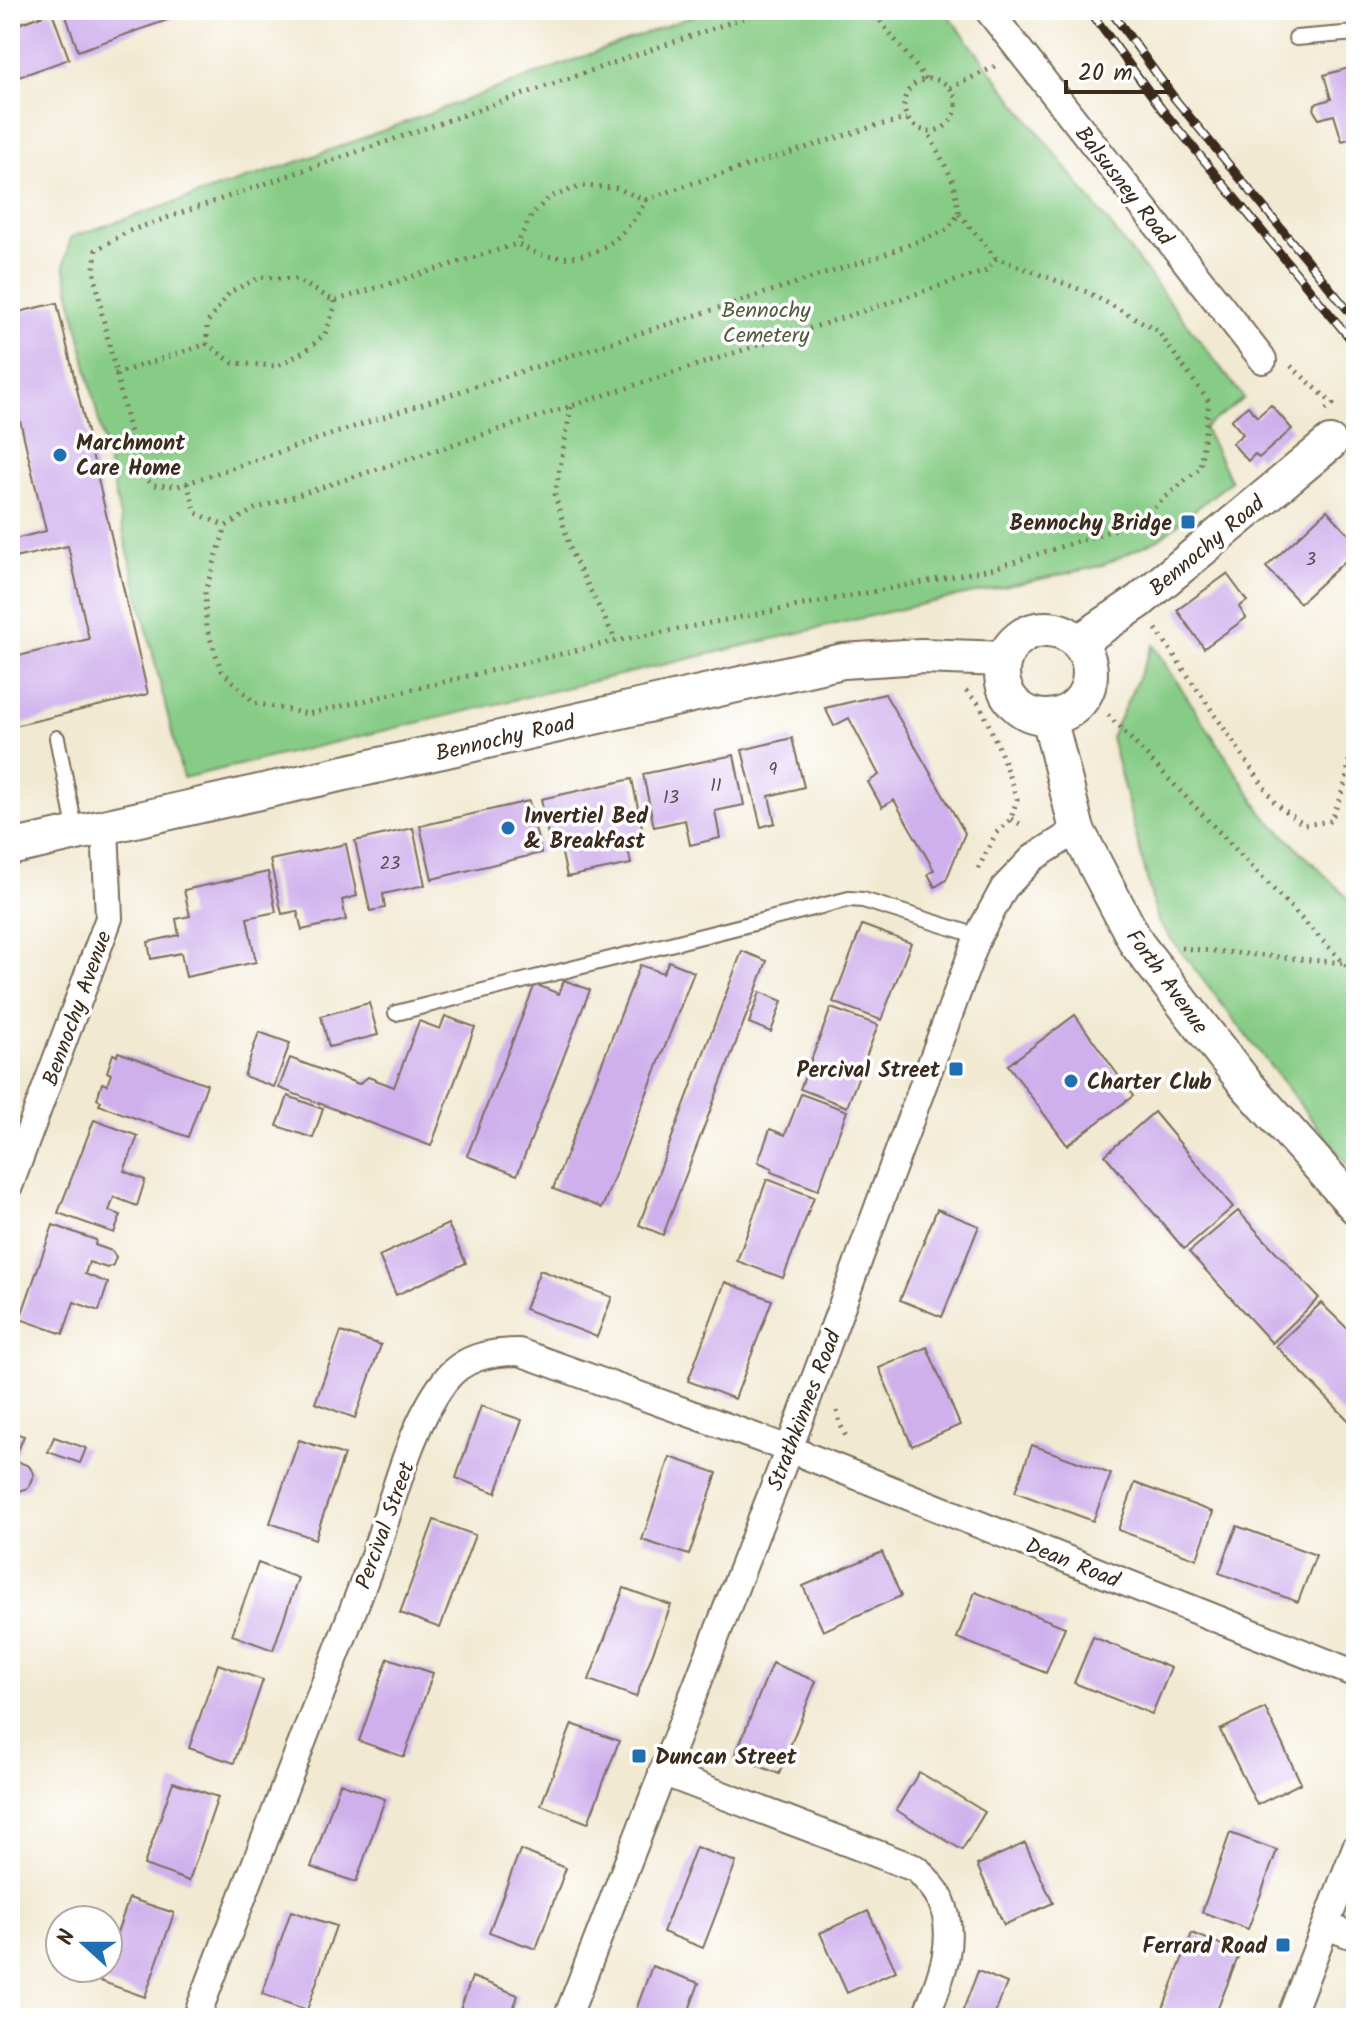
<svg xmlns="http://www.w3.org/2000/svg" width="1366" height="2028" font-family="Kalam,sans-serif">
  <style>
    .green { fill: #87cc86; stroke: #617b52; stroke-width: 2 }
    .building { fill: #cfb0ec }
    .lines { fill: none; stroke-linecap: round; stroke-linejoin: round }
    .service-casing { stroke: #7b6d5d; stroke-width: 18 }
    .minor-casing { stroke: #7b6d5d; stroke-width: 30 }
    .tertiary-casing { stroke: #7b6d5d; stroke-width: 38 }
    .path { stroke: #7b6d5d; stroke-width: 5; stroke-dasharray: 2 6; stroke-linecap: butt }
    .service { stroke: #fff; stroke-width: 14 }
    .minor { stroke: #fff; stroke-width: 26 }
    .tertiary { stroke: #fff; stroke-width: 34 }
    .rail-casing { stroke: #3b2a1e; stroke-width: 9 }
    .rail { stroke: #fff; stroke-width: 6; stroke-dasharray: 18; stroke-linecap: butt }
    .poi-dot { fill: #1f6fb2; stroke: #fff; stroke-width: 3 }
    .labels { text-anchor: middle; stroke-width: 7; stroke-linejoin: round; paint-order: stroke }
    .number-label { font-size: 18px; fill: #604c52 }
    .street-label { font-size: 22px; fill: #3b2a1e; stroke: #fff }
    .park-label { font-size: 22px; fill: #525b3d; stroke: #fff }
    .poi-label { font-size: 22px; font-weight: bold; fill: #3b2a1e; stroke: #fff; text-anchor: start }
  </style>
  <rect width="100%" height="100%" fill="#fff"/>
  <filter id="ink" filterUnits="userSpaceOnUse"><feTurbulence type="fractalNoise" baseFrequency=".0125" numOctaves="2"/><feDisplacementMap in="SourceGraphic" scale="16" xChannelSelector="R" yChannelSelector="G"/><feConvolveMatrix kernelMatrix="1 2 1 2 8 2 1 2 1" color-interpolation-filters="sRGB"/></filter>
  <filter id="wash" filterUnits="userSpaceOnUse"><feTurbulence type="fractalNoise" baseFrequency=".006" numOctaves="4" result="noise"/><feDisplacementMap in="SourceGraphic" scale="32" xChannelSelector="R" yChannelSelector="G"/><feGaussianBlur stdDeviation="1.8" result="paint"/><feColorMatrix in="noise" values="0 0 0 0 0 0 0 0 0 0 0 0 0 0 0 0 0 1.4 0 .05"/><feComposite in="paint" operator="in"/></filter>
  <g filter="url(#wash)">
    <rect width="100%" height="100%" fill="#f1e9d1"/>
    <g class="green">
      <path d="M 709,10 L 944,10 L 1244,398 L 1204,428 L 1231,481 L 1159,539 L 1101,566 L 900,609 L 183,778 L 125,539 L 64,265 L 71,237 L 306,159 Z"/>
      <path d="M 1153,645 L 1264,815 L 1356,906 L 1356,1176 L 1158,922 L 1111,737 Z"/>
    </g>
    <g id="blocks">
      <g class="building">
        <path d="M 64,10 L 183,10 L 185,14 L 78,51 Z"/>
        <path d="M 52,12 L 69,59 L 10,80 L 10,27 Z"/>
        <path d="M 1356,66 L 1356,137 L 1342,141 L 1334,115 L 1319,119 L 1314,111 L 1315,104 L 1331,99 L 1324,75 Z"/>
        <path d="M 57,303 L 148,694 L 10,727 L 10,658 L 89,639 L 68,546 L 10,559 L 10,540 L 46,531 L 10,378 L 10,314 Z"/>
        <path d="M 1271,405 L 1292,429 L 1259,458 L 1255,454 L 1248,461 L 1232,443 L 1243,434 L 1231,420 L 1248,406 L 1257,417 Z"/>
        <path d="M 1327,510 L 1356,542 L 1356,551 L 1300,603 L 1266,567 Z"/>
        <path d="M 1227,574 L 1247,601 L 1239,607 L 1246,618 L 1204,648 L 1177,610 Z"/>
        <path d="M 885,694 L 965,833 L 946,880 L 935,887 L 928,874 L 934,870 L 894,800 L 882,807 L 868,782 L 879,775 L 849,718 L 834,726 L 825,708 Z"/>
        <path d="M 792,738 L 804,787 L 769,796 L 775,823 L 761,827 L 742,750 Z"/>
        <path d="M 734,755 L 744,805 L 715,811 L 720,838 L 690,845 L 685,820 L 654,827 L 643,774 Z"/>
        <path d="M 632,779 L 643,832 L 626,836 L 631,864 L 567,877 L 561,849 L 551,851 L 541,799 Z"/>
        <path d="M 529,801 L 541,853 L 432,879 L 420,826 Z"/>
        <path d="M 413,828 L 425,885 L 383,894 L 385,908 L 370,911 L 355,841 Z"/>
        <path d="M 346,844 L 357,896 L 342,900 L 346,920 L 302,930 L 297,911 L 282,914 L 270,860 Z"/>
        <path d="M 268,872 L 276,912 L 247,918 L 256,962 L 186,977 L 181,953 L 151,959 L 148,942 L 179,935 L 176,919 L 190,916 L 184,890 Z"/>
        <path d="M 862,925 L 911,943 L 881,1020 L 833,1002 Z"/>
        <path d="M 742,951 L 767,961 L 663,1235 L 639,1225 Z"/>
        <path d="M 669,961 L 694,972 L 602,1208 L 553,1189 L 640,965 L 663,973 Z"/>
        <path d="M 564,980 L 590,990 L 517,1175 L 467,1156 L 535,984 L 559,994 Z"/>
        <path d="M 760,992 L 782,1001 L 771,1032 L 749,1023 Z"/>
        <path d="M 369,1003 L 378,1035 L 329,1047 L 321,1016 Z"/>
        <path d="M 831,1008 L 878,1025 L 847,1107 L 800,1089 Z"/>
        <path d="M 1075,1015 L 1133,1096 L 1067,1145 L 1008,1065 Z"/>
        <path d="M 445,1016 L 475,1027 L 431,1146 L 279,1088 L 290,1058 L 359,1084 L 368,1077 L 394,1087 L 419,1021 L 440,1029 Z"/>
        <path d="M 259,1032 L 290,1043 L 274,1087 L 244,1076 Z"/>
        <path d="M 118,1052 L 207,1084 L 188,1137 L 99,1105 L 101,1101 L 97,1099 L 102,1083 L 107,1085 L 111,1074 L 107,1072 L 113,1054 L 117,1056 Z"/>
        <path d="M 801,1094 L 847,1111 L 818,1190 L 771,1172 L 772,1168 L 758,1162 L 770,1129 L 785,1135 Z"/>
        <path d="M 288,1096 L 323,1109 L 313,1138 L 277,1126 Z"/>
        <path d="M 1154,1112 L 1233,1207 L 1184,1249 L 1105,1155 Z"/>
        <path d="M 94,1120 L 138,1136 L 124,1171 L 145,1180 L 137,1206 L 114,1197 L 109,1211 L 121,1215 L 114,1233 L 58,1213 Z"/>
        <path d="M 767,1179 L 814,1197 L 783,1278 L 737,1261 Z"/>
        <path d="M 937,1209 L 979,1226 L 942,1317 L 900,1300 Z"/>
        <path d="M 1238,1211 L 1319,1298 L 1272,1343 L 1189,1252 Z"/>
        <path d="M 448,1224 L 466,1263 L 396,1295 L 379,1256 Z"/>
        <path d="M 53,1225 L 96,1240 L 95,1245 L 112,1251 L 116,1257 L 113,1265 L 107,1268 L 89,1262 L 85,1274 L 108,1283 L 99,1311 L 74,1302 L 63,1334 L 20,1319 Z"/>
        <path d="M 540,1270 L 612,1297 L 597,1337 L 525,1309 Z"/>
        <path d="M 725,1282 L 772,1300 L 735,1399 L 688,1381 Z"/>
        <path d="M 1321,1303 L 1356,1337 L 1356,1428 L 1276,1346 Z"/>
        <path d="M 341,1332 L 381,1345 L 355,1418 L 315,1403 Z"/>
        <path d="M 927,1347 L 960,1425 L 912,1446 L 879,1368 Z"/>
        <path d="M 481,1406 L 522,1420 L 496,1493 L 456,1478 Z"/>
        <path d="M 10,1431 L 24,1436 L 14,1460 L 29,1466 L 34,1474 L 28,1488 L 20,1491 L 10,1487 Z"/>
        <path d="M 54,1437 L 86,1448 L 80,1463 L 48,1452 Z"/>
        <path d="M 299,1440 L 344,1455 L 315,1539 L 270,1523 Z"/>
        <path d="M 1032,1445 L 1111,1474 L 1093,1521 L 1015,1492 Z"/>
        <path d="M 670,1457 L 717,1473 L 689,1555 L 642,1540 Z"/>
        <path d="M 1135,1483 L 1213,1512 L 1197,1559 L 1118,1530 Z"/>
        <path d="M 434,1520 L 475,1535 L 440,1628 L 400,1613 Z"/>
        <path d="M 1237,1526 L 1316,1555 L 1298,1602 L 1219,1573 Z"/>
        <path d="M 882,1552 L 901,1596 L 823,1631 L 803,1586 Z"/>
        <path d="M 258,1563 L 298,1578 L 273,1650 L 232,1635 Z"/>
        <path d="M 624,1588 L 671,1605 L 636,1697 L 589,1680 Z"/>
        <path d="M 975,1592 L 1065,1627 L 1046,1673 L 957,1638 Z"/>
        <path d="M 1093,1637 L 1171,1668 L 1152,1714 L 1074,1683 Z"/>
        <path d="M 388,1658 L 433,1673 L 404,1757 L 359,1741 Z"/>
        <path d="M 772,1663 L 816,1681 L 779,1774 L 735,1756 Z"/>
        <path d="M 218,1664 L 263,1680 L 234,1763 L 189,1748 Z"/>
        <path d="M 1265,1708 L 1301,1783 L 1257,1805 L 1220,1730 Z"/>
        <path d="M 572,1724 L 619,1741 L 588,1823 L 541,1805 Z"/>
        <path d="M 919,1772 L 985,1812 L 962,1850 L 896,1810 Z"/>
        <path d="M 173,1782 L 218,1797 L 189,1881 L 144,1865 Z"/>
        <path d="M 340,1783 L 385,1799 L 356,1882 L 311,1867 Z"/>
        <path d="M 1230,1833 L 1277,1850 L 1248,1929 L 1202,1912 Z"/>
        <path d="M 1025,1843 L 1053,1903 L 1004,1925 L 977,1865 Z"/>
        <path d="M 696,1847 L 736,1862 L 703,1948 L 663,1932 Z"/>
        <path d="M 520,1850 L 566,1868 L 536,1949 L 489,1932 Z"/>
        <path d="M 129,1898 L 174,1913 L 145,1997 L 100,1981 L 105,1968 L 108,1968 L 108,1959 Z"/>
        <path d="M 291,1911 L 336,1926 L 307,2010 L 262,1994 Z"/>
        <path d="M 868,1911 L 896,1971 L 847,1993 L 820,1933 Z"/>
        <path d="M 1192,1933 L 1240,1952 L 1214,2018 L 1170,2018 L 1161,2014 Z"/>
        <path d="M 652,1966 L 699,1983 L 686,2018 L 633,2018 Z"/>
        <path d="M 978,1971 L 1007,1983 L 993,2018 L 960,2018 Z"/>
        <path d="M 472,1977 L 518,1995 L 510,2018 L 457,2018 Z"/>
      </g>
    </g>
  </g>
  <g filter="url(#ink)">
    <use href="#blocks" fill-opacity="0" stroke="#7b6d5d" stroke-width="2"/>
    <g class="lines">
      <g class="service-casing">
        <g id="service">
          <path d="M 1296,38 L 1356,33"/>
          <path d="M 57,738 L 76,833"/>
          <path d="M 396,1013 L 849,899 L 863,900 L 978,936"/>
        </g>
      </g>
      <g class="minor-casing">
        <g id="minor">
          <path d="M 988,10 L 1263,360"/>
          <path d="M 10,1184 L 109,918 L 105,827"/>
          <path d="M 662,1772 L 917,1869 C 925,1878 936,1889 941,1900 C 958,1940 940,1980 925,2018"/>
          <path d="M 1326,1926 L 1356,1937"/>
          <path d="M 196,2018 C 254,1867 312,1717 370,1566 C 392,1508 407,1431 444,1382 C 462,1357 490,1352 519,1352 L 789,1449 L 1356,1674"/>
          <path d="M 567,2018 L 789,1449 L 978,936 L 1004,888 L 1033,858 L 1077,830"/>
          <path d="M 1290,2018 L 1356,1847"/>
        </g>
      </g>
      <g class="tertiary-casing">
        <g id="tertiary">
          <circle cx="1046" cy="673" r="44"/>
          <path d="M 1079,642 L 1138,602 L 1330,443"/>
          <path d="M 1049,717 L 1077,830 L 1137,944 L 1246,1084 L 1356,1207"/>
          <path d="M 10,848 L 843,661 L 921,656 L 1004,659"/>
        </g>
      </g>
      <g class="path">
        <path d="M 766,10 L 129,231 L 96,250 L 94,269 L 102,314 L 139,471 L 152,485 L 178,486 L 473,387 L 880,256 L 947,230 L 959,214 L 953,181 L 928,132"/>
        <path d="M 869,10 L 874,13 L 926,79"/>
        <circle cx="930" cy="105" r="26"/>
        <path d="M 950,88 L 996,66"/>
        <path d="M 646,200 L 687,185 L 875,126 L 907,119"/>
        <path d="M 959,214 L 996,258 L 1087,292 L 1157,330 L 1209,402 L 1200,468 L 1135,523 L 991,569 L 616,641 L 308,714 L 255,703 L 222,671 L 206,627 L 205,592 L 226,526 L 255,509 L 986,271 L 996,258"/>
        <path d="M 334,301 L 334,309 L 325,334 L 306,351 L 276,366 L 233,363 L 207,344 L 207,323 L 230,292 L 261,277 L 296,279 L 334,301 L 517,244 C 526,248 537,255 547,256 C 595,263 625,239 646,200 L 616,188 L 582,186 L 550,197 L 532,214 L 517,244"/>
        <path d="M 1291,366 L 1333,404 L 1326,410"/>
        <path d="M 115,374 L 207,344"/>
        <path d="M 571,407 L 555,495 L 571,552 L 616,641"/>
        <path d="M 187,483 L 196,513 L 226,526"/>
        <path d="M 1156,629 L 1275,803 L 1304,825 L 1331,821 L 1346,781 L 1356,714"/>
        <path d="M 966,691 L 980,705 L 999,748 L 1017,799 L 1011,819 L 996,833 L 978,869"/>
        <path d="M 1108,715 L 1356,976"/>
        <path d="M 1011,819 L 1022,825"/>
        <path d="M 1181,948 L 1343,963"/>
        <path d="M 837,1411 L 840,1424 L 847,1439"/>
      </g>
      <use href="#service" class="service"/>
      <use href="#minor" class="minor"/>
      <use href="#tertiary" class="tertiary"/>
      <g class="rail-casing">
        <g id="rail">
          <path d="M 1089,10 L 1161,108 L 1356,346"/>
          <path d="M 1110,10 L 1175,99 L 1356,320"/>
        </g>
      </g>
      <use href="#rail" class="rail"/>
    </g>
  </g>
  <g class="poi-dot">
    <circle cx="60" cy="455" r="8"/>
    <rect x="1180" y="514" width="16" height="16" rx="4"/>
    <circle cx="508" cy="828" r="8"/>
    <rect x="948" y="1061" width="16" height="16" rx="4"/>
    <circle cx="1071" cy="1081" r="8"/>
    <rect x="631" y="1748" width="16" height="16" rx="4"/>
    <rect x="1275" y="1937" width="16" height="16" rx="4"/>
  </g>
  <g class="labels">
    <g class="number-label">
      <text x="1311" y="565">3</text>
      <text x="773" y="775">9</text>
      <text x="716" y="791">11</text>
      <text x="671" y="803">13</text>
      <text x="390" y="869">23</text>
    </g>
    <g class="street-label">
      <text transform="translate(1125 185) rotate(52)" y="8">Balsusney Road</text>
      <text transform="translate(1206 545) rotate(-40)" y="8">Bennochy Road</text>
      <text transform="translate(505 737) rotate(-13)" y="8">Bennochy Road</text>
      <text transform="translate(1168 981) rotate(54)" y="8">Forth Avenue</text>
      <text transform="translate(76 1008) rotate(-70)" y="8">Bennochy Avenue</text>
      <text transform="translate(803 1410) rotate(-69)" y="8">Strathkinnes Road</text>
      <text transform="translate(384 1525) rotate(-70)" y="8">Percival Street</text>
      <text transform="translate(1073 1562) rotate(22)" y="8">Dean Road</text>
    </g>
    <g class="park-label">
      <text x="766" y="317">Bennochy<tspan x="766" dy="25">Cemetery</tspan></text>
    </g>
    <g class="poi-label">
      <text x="76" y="450">Marchmont<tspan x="76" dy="25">Care Home</tspan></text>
      <text x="1172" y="530" text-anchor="end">Bennochy Bridge</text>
      <text x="524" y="823">Invertiel Bed<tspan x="524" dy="25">&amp; Breakfast</tspan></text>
      <text x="940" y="1077" text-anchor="end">Percival Street</text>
      <text x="1087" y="1089">Charter Club</text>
      <text x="655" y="1764">Duncan Street</text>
      <text x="1267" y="1953" text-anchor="end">Ferrard Road</text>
    </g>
  </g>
  <rect width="1366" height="2028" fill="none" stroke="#fff" stroke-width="40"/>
  <g transform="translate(84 1944) rotate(291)"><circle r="38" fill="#ffffff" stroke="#b1aaa5" stroke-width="2"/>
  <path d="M0-6L14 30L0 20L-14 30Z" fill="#1f6fb2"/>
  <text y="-12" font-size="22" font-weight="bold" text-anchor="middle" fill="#3b2a1e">N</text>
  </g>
  <path d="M1066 80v12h102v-12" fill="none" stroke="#3b2a1e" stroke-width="4"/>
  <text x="1078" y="80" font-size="24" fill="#3b2a1e" stroke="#ffffff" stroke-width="6" paint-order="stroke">20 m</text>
</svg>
